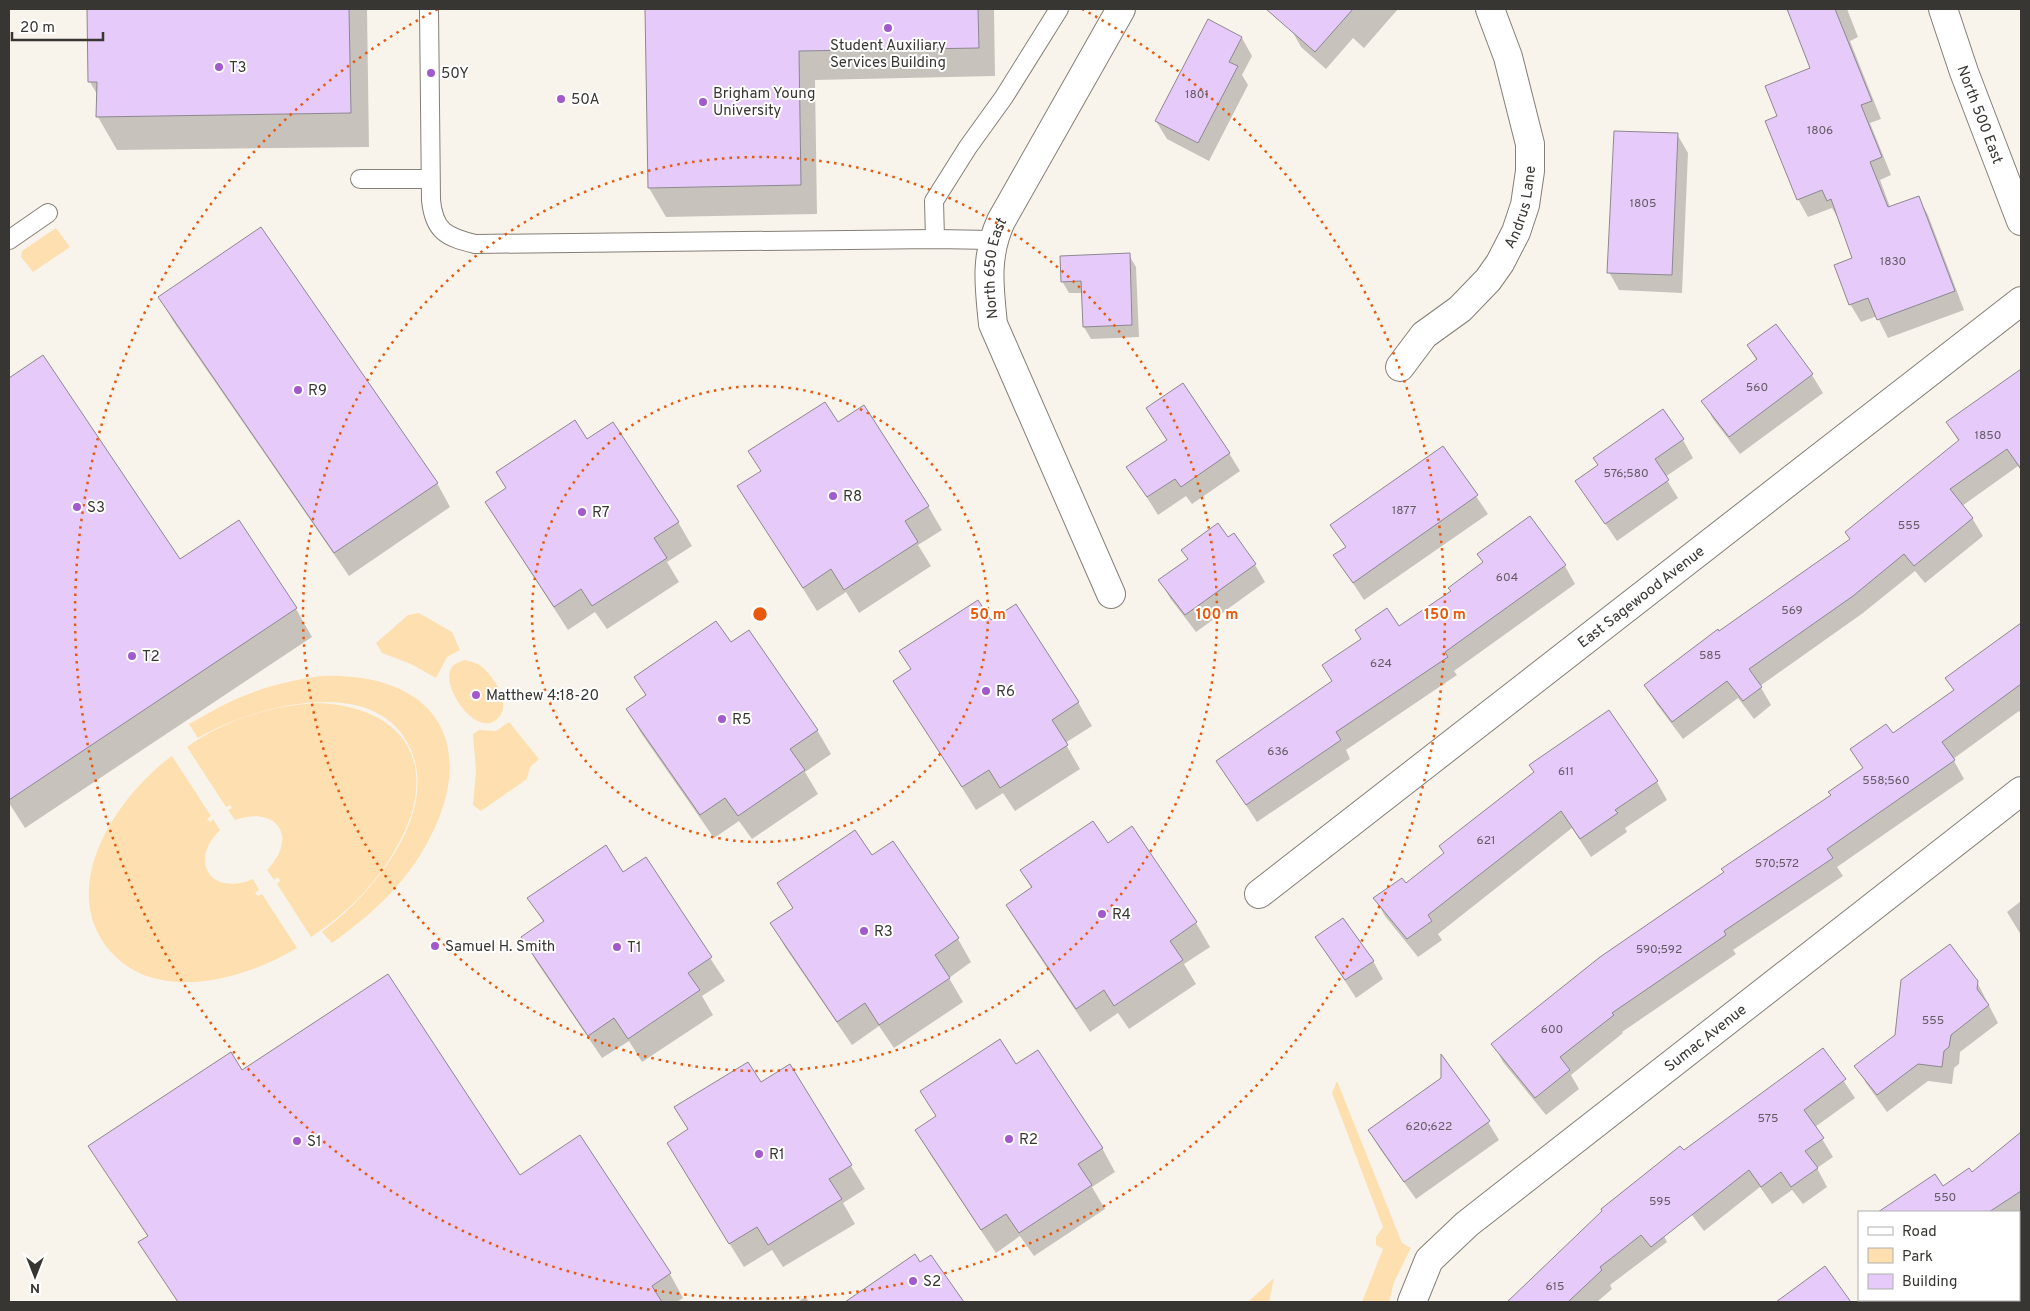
<svg xmlns="http://www.w3.org/2000/svg" width="2030" height="1311" font-family="Overpass,sans-serif">
  <style>
    .green { fill: #fedfb0 }
    .shadow { fill: #0003 }
    .building { fill: #e6cafa; stroke: #8d8890 }
    .lines { fill: none; stroke-linecap: round; stroke-linejoin: round }
    .service-casing { stroke: #847f77; stroke-width: 20 }
    .minor-casing { stroke: #847f77; stroke-width: 30 }
    .service { stroke: #fff; stroke-width: 18 }
    .minor { stroke: #fff; stroke-width: 28 }
    .ring { fill: none; stroke: #e8590c; stroke-width: 2.5; stroke-dasharray: 2.5 5 }
    .poi-dot { fill: #a159cc; stroke: #fff; stroke-width: 2 }
    .labels { text-anchor: middle; stroke-width: 4; stroke-linejoin: round; paint-order: stroke }
    .number-label { font-size: 12px; fill: #645b64 }
    .poi-label { font-size: 15px; fill: #383632; stroke: #fff; text-anchor: start }
    .street-label { font-size: 15px; fill: #383632; stroke: #fff }
    .centre { fill: #e8590c; stroke: #fff; stroke-width: 2.5 }
    .ring-label { font-size: 15px; text-anchor: middle; font-weight: bold; fill: #e8590c; stroke: #fff; stroke-width: 4; stroke-linejoin: round; paint-order: stroke }
  </style>
  <rect width="100%" height="100%" fill="#f9f4eb"/>
  <g class="green">
    <path d="M 56,228 L 70,247 L 33,272 L 21,257 L 22,251 Z"/>
    <path d="M 419,613 L 452,632 L 460,650 L 447,657 L 436,678 L 411,664 L 382,653 L 376,643 L 408,615 Z"/>
    <path d="M 464,660 C 471,661 477,663 482,667 C 494,677 514,706 496,720 C 475,737 439,685 452,667 C 455,663 460,662 464,660 Z"/>
    <path d="M 321,676 C 441,672 483,750 422,852 C 400,889 366,919 332,943 L 322,932 C 371,895 439,816 411,750 C 378,671 253,706 198,738 L 189,724 C 206,715 223,704 241,697 C 267,686 293,680 321,676 Z"/>
    <path d="M 319,703 C 412,708 441,772 395,850 C 375,885 345,915 311,937 L 277,884 L 280,881 L 278,877 L 274,880 L 267,870 C 299,837 277,805 235,820 L 228,810 L 232,808 L 230,805 L 226,807 L 187,747 C 225,720 272,705 319,703 Z"/>
    <path d="M 509,722 L 539,759 L 530,767 L 527,779 L 481,811 L 473,805 L 476,771 L 473,734 L 479,730 L 496,731 Z"/>
    <path d="M 172,756 L 211,816 L 207,819 L 210,822 L 213,819 L 220,830 C 188,861 211,897 253,879 L 259,890 L 255,893 L 258,896 L 262,894 L 297,948 C 246,979 157,1005 110,951 C 55,887 118,795 172,756 Z"/>
    <path d="M 1337,1081 L 1402,1243 L 1411,1248 L 1394,1282 L 1389,1302 L 1362,1302 L 1383,1249 L 1376,1245 L 1376,1237 L 1383,1227 L 1332,1093 Z"/>
    <path d="M 1274,1278 L 1269,1302 L 1248,1302 Z"/>
  </g>
  <g class="shadow">
    <path d="M 89,9 L 367,9 L 369,147 L 117,150 L 98,117 L 98,96 L 90,82 Z"/>
    <path d="M 646,9 L 994,9 L 995,76 L 815,80 L 817,214 L 666,217 L 649,188 Z"/>
    <path d="M 1309,9 L 1398,9 L 1364,48 L 1353,38 L 1326,69 L 1301,47 L 1291,29 Z"/>
    <path d="M 1788,9 L 1847,9 L 1858,37 L 1850,41 L 1881,119 L 1870,123 L 1891,175 L 1880,180 L 1890,207 L 1918,197 L 1928,215 L 1964,310 L 1888,338 L 1877,316 L 1861,322 L 1850,304 L 1854,258 L 1838,218 L 1832,208 L 1808,217 L 1798,199 L 1778,117 L 1812,69 Z"/>
    <path d="M 1242,38 L 1252,56 L 1242,75 L 1248,85 L 1209,161 L 1167,139 L 1156,121 Z"/>
    <path d="M 1677,134 L 1688,153 L 1682,293 L 1619,290 L 1609,272 Z"/>
    <path d="M 1129,255 L 1136,267 L 1139,337 L 1091,339 L 1084,327 L 1083,293 L 1069,293 L 1062,281 Z"/>
    <path d="M 160,297 L 437,483 L 450,507 L 349,576 L 173,321 Z"/>
    <path d="M 1775,326 L 1812,375 L 1823,393 L 1740,454 L 1713,419 L 1703,401 L 1757,361 L 1748,346 Z"/>
    <path d="M 43,357 L 179,561 L 238,521 L 296,609 L 312,637 L 25,828 L 9,803 L 9,379 Z"/>
    <path d="M 2013,376 L 2021,388 L 2021,471 L 2018,466 L 1962,506 L 1972,518 L 1983,536 L 1925,583 L 1915,571 L 1863,613 L 1760,686 L 1771,705 L 1754,719 L 1738,698 L 1683,739 L 1656,703 L 1645,685 L 1851,540 L 1846,533 L 1959,442 L 1947,422 Z"/>
    <path d="M 1147,409 L 1229,453 L 1240,471 L 1192,504 L 1186,496 L 1158,515 L 1128,468 L 1167,441 Z"/>
    <path d="M 838,424 L 928,506 L 942,530 L 918,545 L 931,566 L 859,613 L 846,592 L 817,611 L 739,487 Z"/>
    <path d="M 587,440 L 678,522 L 692,546 L 667,562 L 679,582 L 607,629 L 595,612 L 568,630 L 486,503 Z"/>
    <path d="M 1683,440 L 1693,458 L 1665,477 L 1678,498 L 1617,541 L 1577,482 Z"/>
    <path d="M 1443,447 L 1488,514 L 1364,600 L 1335,556 L 1346,548 L 1332,525 Z"/>
    <path d="M 1529,517 L 1565,566 L 1575,584 L 1454,671 L 1457,675 L 1346,750 L 1350,759 L 1257,822 L 1217,761 L 1333,682 L 1399,628 L 1452,592 L 1484,564 L 1478,554 Z"/>
    <path d="M 1228,539 L 1255,565 L 1265,582 L 1196,632 L 1170,598 L 1160,580 L 1188,560 L 1183,550 Z"/>
    <path d="M 990,622 L 1078,702 L 1092,726 L 1065,743 L 1080,769 L 1015,811 L 1003,793 L 976,810 L 895,681 Z"/>
    <path d="M 2021,624 L 2021,714 L 2019,711 L 1953,759 L 1964,779 L 1837,867 L 1843,876 L 1733,950 L 1736,954 L 1622,1032 L 1623,1033 L 1571,1075 L 1579,1089 L 1546,1115 L 1503,1062 L 1493,1044 L 1832,796 L 1864,769 L 1852,749 L 1892,735 L 1954,691 L 1947,679 Z"/>
    <path d="M 731,644 L 817,730 L 831,754 L 805,772 L 818,794 L 752,839 L 739,821 L 714,838 L 641,733 L 627,709 L 646,696 L 636,678 Z"/>
    <path d="M 1535,773 L 1657,782 L 1667,800 L 1625,828 L 1627,832 L 1591,857 L 1572,828 L 1438,934 L 1442,940 L 1418,957 L 1385,916 L 1375,898 L 1405,885 L 1445,854 Z"/>
    <path d="M 1132,828 L 1196,923 L 1210,947 L 1184,964 L 1196,984 L 1129,1029 L 1118,1013 L 1090,1032 L 1021,929 L 1008,905 L 1032,889 L 1021,870 L 1107,845 Z"/>
    <path d="M 872,857 L 958,939 L 971,962 L 949,978 L 963,1002 L 894,1048 L 879,1026 L 852,1045 L 785,947 L 772,924 L 793,909 L 779,884 Z"/>
    <path d="M 646,859 L 725,981 L 702,996 L 713,1015 L 642,1062 L 629,1041 L 602,1058 L 536,961 L 523,937 L 544,923 L 529,898 L 623,874 Z"/>
    <path d="M 2021,901 L 2021,935 L 2007,912 Z"/>
    <path d="M 1317,938 L 1373,961 L 1383,979 L 1356,998 Z"/>
    <path d="M 1977,982 L 1998,1023 L 1960,1052 L 1959,1064 L 1954,1068 L 1952,1084 L 1928,1081 L 1887,1112 L 1866,1083 L 1856,1066 L 1896,1035 Z"/>
    <path d="M 1823,1050 L 1855,1098 L 1815,1127 L 1833,1157 L 1817,1168 L 1827,1187 L 1803,1204 L 1792,1190 L 1772,1204 L 1760,1187 L 1704,1231 L 1692,1215 L 1663,1234 L 1667,1242 L 1610,1285 L 1612,1289 L 1597,1302 L 1509,1302 L 1604,1211 Z"/>
    <path d="M 790,1066 L 865,1189 L 843,1203 L 855,1224 L 783,1267 L 772,1250 L 744,1267 L 682,1167 Z"/>
    <path d="M 1016,1066 L 1102,1148 L 1115,1172 L 1092,1187 L 1105,1209 L 1034,1256 L 1020,1236 L 996,1253 L 930,1154 L 917,1131 L 937,1117 L 922,1092 Z"/>
    <path d="M 242,1072 L 520,1176 L 579,1137 L 670,1274 L 683,1298 L 677,1302 L 178,1302 L 140,1242 L 148,1237 L 90,1147 Z"/>
    <path d="M 1488,1122 L 1499,1140 L 1416,1199 L 1380,1149 L 1369,1131 Z"/>
    <path d="M 2021,1133 L 2021,1216 L 2019,1217 L 2019,1212 L 1880,1212 L 1935,1175 L 1943,1187 L 1972,1174 Z"/>
    <path d="M 915,1256 L 920,1263 L 931,1256 L 962,1302 L 847,1302 Z"/>
    <path d="M 1825,1268 L 1850,1302 L 1778,1302 Z"/>
    <path d="M 805,1297 L 809,1302 L 798,1302 Z"/>
  </g>
  <g class="building">
    <path d="M 87,9 L 349,9 L 351,113 L 96,117 L 97,82 L 88,82 Z"/>
    <path d="M 645,9 L 978,9 L 979,48 L 799,51 L 801,185 L 648,188 Z"/>
    <path d="M 1266,9 L 1353,9 L 1315,52 Z"/>
    <path d="M 1787,9 L 1835,9 L 1872,101 L 1861,105 L 1882,157 L 1870,162 L 1888,207 L 1919,196 L 1955,291 L 1877,320 L 1868,298 L 1849,305 L 1834,265 L 1852,258 L 1831,199 L 1827,201 L 1822,190 L 1797,200 L 1765,121 L 1777,116 L 1765,86 L 1810,68 Z"/>
    <path d="M 1208,19 L 1242,37 L 1229,62 L 1238,66 L 1198,143 L 1155,121 Z"/>
    <path d="M 1614,131 L 1678,133 L 1672,275 L 1607,273 Z"/>
    <path d="M 261,227 L 438,483 L 334,553 L 158,297 Z"/>
    <path d="M 1130,253 L 1132,325 L 1083,327 L 1081,281 L 1061,282 L 1060,256 Z"/>
    <path d="M 1776,324 L 1813,374 L 1729,437 L 1701,401 L 1757,359 L 1747,345 Z"/>
    <path d="M 43,355 L 180,559 L 239,520 L 297,608 L 9,800 L 9,378 Z"/>
    <path d="M 2021,369 L 2021,469 L 2007,449 L 1950,489 L 1973,518 L 1914,566 L 1904,554 L 1853,596 L 1749,669 L 1762,687 L 1743,701 L 1727,681 L 1672,722 L 1644,685 L 1718,629 L 1719,631 L 1850,539 L 1845,532 L 1959,440 L 1946,422 Z"/>
    <path d="M 1183,383 L 1230,453 L 1181,487 L 1175,479 L 1147,497 L 1126,467 L 1167,440 L 1146,408 Z"/>
    <path d="M 825,402 L 838,422 L 864,405 L 929,506 L 905,521 L 918,542 L 844,590 L 831,569 L 803,588 L 737,486 L 761,471 L 748,451 Z"/>
    <path d="M 1663,409 L 1684,439 L 1655,459 L 1669,480 L 1605,524 L 1575,481 L 1598,465 L 1593,458 Z"/>
    <path d="M 575,420 L 587,439 L 613,422 L 679,522 L 654,538 L 667,558 L 592,606 L 581,589 L 554,607 L 485,502 L 506,488 L 496,472 Z"/>
    <path d="M 1443,446 L 1478,495 L 1353,583 L 1333,555 L 1346,547 L 1330,525 Z"/>
    <path d="M 1530,516 L 1566,565 L 1445,652 L 1448,657 L 1336,732 L 1341,740 L 1246,805 L 1216,761 L 1332,681 L 1322,665 L 1361,639 L 1355,630 L 1387,608 L 1399,626 L 1451,591 L 1448,588 L 1483,562 L 1477,554 Z"/>
    <path d="M 1218,523 L 1228,537 L 1234,533 L 1256,564 L 1185,615 L 1158,580 L 1188,559 L 1181,550 Z"/>
    <path d="M 978,600 L 991,620 L 1016,604 L 1079,702 L 1052,720 L 1068,745 L 1000,788 L 989,770 L 962,787 L 893,681 L 911,669 L 899,651 Z"/>
    <path d="M 716,621 L 731,642 L 749,630 L 818,730 L 790,749 L 805,770 L 738,816 L 725,798 L 700,815 L 626,709 L 646,695 L 634,677 Z"/>
    <path d="M 2021,623 L 2021,684 L 1942,742 L 1955,760 L 1827,849 L 1833,858 L 1724,931 L 1726,935 L 1612,1013 L 1614,1015 L 1560,1057 L 1570,1070 L 1535,1098 L 1491,1044 L 1600,957 L 1724,872 L 1721,869 L 1831,795 L 1828,792 L 1863,768 L 1850,749 L 1886,724 L 1893,733 L 1954,690 L 1945,678 Z"/>
    <path d="M 1609,710 L 1658,781 L 1615,810 L 1618,813 L 1580,839 L 1561,811 L 1428,915 L 1432,921 L 1407,939 L 1373,898 L 1402,878 L 1406,883 L 1444,853 L 1439,846 L 1534,772 L 1529,765 Z"/>
    <path d="M 1093,821 L 1108,843 L 1132,826 L 1197,922 L 1170,941 L 1183,960 L 1114,1006 L 1104,990 L 1076,1009 L 1006,905 L 1032,887 L 1020,870 Z"/>
    <path d="M 855,830 L 872,855 L 893,841 L 959,938 L 935,955 L 950,978 L 879,1025 L 865,1003 L 837,1022 L 770,923 L 793,908 L 777,883 Z"/>
    <path d="M 606,845 L 623,872 L 646,857 L 712,957 L 688,973 L 700,990 L 628,1039 L 614,1018 L 588,1036 L 521,937 L 544,921 L 527,898 Z"/>
    <path d="M 1343,918 L 1374,961 L 1345,980 L 1315,937 Z"/>
    <path d="M 1950,944 L 1978,981 L 1977,989 L 1989,1005 L 1951,1035 L 1949,1047 L 1944,1051 L 1942,1067 L 1918,1064 L 1877,1095 L 1854,1066 L 1895,1035 L 1901,980 Z"/>
    <path d="M 388,974 L 520,1175 L 580,1135 L 671,1273 L 652,1286 L 662,1302 L 178,1302 L 138,1242 L 148,1236 L 88,1146 L 231,1052 L 242,1070 Z"/>
    <path d="M 1000,1039 L 1016,1064 L 1038,1050 L 1103,1148 L 1078,1164 L 1092,1185 L 1019,1233 L 1006,1214 L 981,1230 L 915,1130 L 936,1116 L 920,1091 Z"/>
    <path d="M 1823,1048 L 1846,1079 L 1804,1110 L 1824,1138 L 1805,1151 L 1818,1168 L 1791,1187 L 1781,1172 L 1761,1187 L 1749,1170 L 1651,1247 L 1641,1235 L 1600,1267 L 1602,1270 L 1568,1302 L 1507,1302 L 1602,1211 L 1601,1209 L 1680,1146 L 1684,1150 Z"/>
    <path d="M 1441,1054 L 1490,1121 L 1404,1182 L 1368,1130 L 1441,1078 Z"/>
    <path d="M 748,1062 L 761,1082 L 790,1064 L 852,1165 L 829,1179 L 842,1199 L 768,1245 L 757,1227 L 729,1244 L 667,1143 L 688,1129 L 674,1107 Z"/>
    <path d="M 2021,1132 L 2021,1191 L 1989,1212 L 1878,1212 L 1935,1174 L 1943,1186 L 1969,1168 L 1972,1172 Z"/>
    <path d="M 915,1254 L 920,1262 L 931,1255 L 964,1302 L 845,1302 Z"/>
    <path d="M 1825,1266 L 1851,1302 L 1776,1302 Z"/>
  </g>
  <g class="lines">
    <g class="service-casing">
      <g id="service">
        <path d="M 429,9 L 431,200 C 434,231 446,237 475,244 L 935,239 L 992,240"/>
        <path d="M 360,179 L 430,179"/>
        <path d="M 935,239 L 934,201 L 968,147 L 1004,97 L 1059,9"/>
        <path d="M 9,240 L 48,213"/>
      </g>
    </g>
    <g class="minor-casing">
      <g id="minor">
        <path id="s1" d="M 1943,9 L 1964,72 L 2021,221"/>
        <path id="s2" d="M 1400,367 L 1424,335 L 1460,309 L 1488,280 L 1500,263 L 1516,232 L 1525,205 L 1530,171 L 1530,144 L 1508,57 L 1490,9"/>
        <path id="s3" d="M 1111,594 L 993,324 C 989,286 985,256 1001,221 L 1121,9"/>
        <path id="s4" d="M 1259,894 L 2021,301"/>
        <path d="M 2019,1253 L 2021,1251"/>
        <path id="s5" d="M 1412,1302 L 1429,1260 L 1467,1224 L 2021,791"/>
        <path d="M 1950,1302 L 1954,1300"/>
      </g>
    </g>
    <use href="#service" class="service"/>
    <use href="#minor" class="minor"/>
  </g>
  <g class="ring">
    <circle cx="760" cy="614" r="228"/>
    <circle cx="760" cy="614" r="457"/>
    <path d="M1082 9A685 685 0 1 1 438 9"/>
  </g>
  <g class="poi-dot">
    <circle cx="888" cy="28" r="5"/>
    <circle cx="219" cy="67" r="5"/>
    <circle cx="431" cy="73" r="5"/>
    <circle cx="561" cy="99" r="5"/>
    <circle cx="703" cy="102" r="5"/>
    <circle cx="298" cy="390" r="5"/>
    <circle cx="833" cy="496" r="5"/>
    <circle cx="77" cy="507" r="5"/>
    <circle cx="582" cy="512" r="5"/>
    <circle cx="132" cy="656" r="5"/>
    <circle cx="986" cy="691" r="5"/>
    <circle cx="476" cy="695" r="5"/>
    <circle cx="722" cy="719" r="5"/>
    <circle cx="1102" cy="914" r="5"/>
    <circle cx="864" cy="931" r="5"/>
    <circle cx="435" cy="946" r="5"/>
    <circle cx="617" cy="947" r="5"/>
    <circle cx="1009" cy="1139" r="5"/>
    <circle cx="297" cy="1141" r="5"/>
    <circle cx="759" cy="1154" r="5"/>
    <circle cx="913" cy="1281" r="5"/>
  </g>
  <g class="labels">
    <g class="number-label">
      <text x="1197" y="98">1801</text>
      <text x="1820" y="134">1806</text>
      <text x="1643" y="207">1805</text>
      <text x="1893" y="265">1830</text>
      <text x="1757" y="391">560</text>
      <text x="1988" y="439">1850</text>
      <text x="1626" y="477">576;580</text>
      <text x="1404" y="514">1877</text>
      <text x="1909" y="529">555</text>
      <text x="1507" y="581">604</text>
      <text x="1792" y="614">569</text>
      <text x="1710" y="659">585</text>
      <text x="1381" y="667">624</text>
      <text x="1278" y="755">636</text>
      <text x="1566" y="775">611</text>
      <text x="1886" y="784">558;560</text>
      <text x="1486" y="844">621</text>
      <text x="1777" y="867">570;572</text>
      <text x="1659" y="953">590;592</text>
      <text x="1933" y="1024">555</text>
      <text x="1552" y="1033">600</text>
      <text x="1768" y="1122">575</text>
      <text x="1429" y="1130">620;622</text>
      <text x="1945" y="1201">550</text>
      <text x="1660" y="1205">595</text>
      <text x="1555" y="1290">615</text>
    </g>
    <g class="poi-label">
      <text x="888" y="50" text-anchor="middle">Student Auxiliary<tspan x="888" dy="17">Services Building</tspan></text>
      <text x="229" y="72">T3</text>
      <text x="441" y="78">50Y</text>
      <text x="713" y="98">Brigham Young<tspan x="713" dy="17">University</tspan></text>
      <text x="571" y="104">50A</text>
      <text x="308" y="395">R9</text>
      <text x="843" y="501">R8</text>
      <text x="87" y="512">S3</text>
      <text x="592" y="517">R7</text>
      <text x="142" y="661">T2</text>
      <text x="996" y="696">R6</text>
      <text x="486" y="700">Matthew 4:18-20</text>
      <text x="732" y="724">R5</text>
      <text x="1112" y="919">R4</text>
      <text x="874" y="936">R3</text>
      <text x="445" y="951">Samuel H. Smith</text>
      <text x="627" y="952">T1</text>
      <text x="1019" y="1144">R2</text>
      <text x="307" y="1146">S1</text>
      <text x="769" y="1159">R1</text>
      <text x="923" y="1286">S2</text>
    </g>
    <g class="street-label">
      <text dy="5" stroke="none"><textPath href="#s1" startOffset="112">North 500 East</textPath></text>
      <text dy="5" stroke="none"><textPath href="#s2" startOffset="206">Andrus Lane</textPath></text>
      <text dy="5" stroke="none"><textPath href="#s3" startOffset="351">North 650 East</textPath></text>
      <text dy="5" stroke="none"><textPath href="#s4" startOffset="484">East Sagewood Avenue</textPath></text>
      <text dy="5" stroke="none"><textPath href="#s5" startOffset="400">Sumac Avenue</textPath></text>
    </g>
  </g>
  <circle cx="760" cy="614" r="8" class="centre"/>
  <g class="ring-label">
    <text x="988" y="619">50 m</text>
    <text x="1217" y="619">100 m</text>
    <text x="1445" y="619">150 m</text>
  </g>
  <rect width="2030" height="1311" fill="none" stroke="#383632" stroke-width="20"/>
  <rect x="1858" y="1211" width="162" height="90" fill="#ffffff" stroke="#afafad"/>
  <rect x="1868" y="1227" width="25" height="8" fill="#ffffff" stroke="#afafad"/>
  <text x="1902" y="1236" font-size="15" fill="#383632">Road</text>
  <rect x="1868" y="1248" width="25" height="15" fill="#fedfb0" stroke="#afafad"/>
  <text x="1902" y="1261" font-size="15" fill="#383632">Park</text>
  <rect x="1868" y="1274" width="25" height="15" fill="#e6cafa" stroke="#afafad"/>
  <text x="1902" y="1286" font-size="15" fill="#383632">Building</text>
  <g transform="translate(35 1276) rotate(180)" stroke="#ffffff" stroke-width="4" paint-order="stroke">
  <path d="M0-4L9 19L0 12L-9 19Z" fill="#383632"/>
  <text y="-8" font-size="14" font-weight="bold" text-anchor="middle" fill="#383632">N</text>
  </g>
  <path d="M12 32v8h91v-8" fill="none" stroke="#383632" stroke-width="2.5"/>
  <text x="20" y="32" font-size="15" fill="#383632" stroke="#ffffff" stroke-width="4" paint-order="stroke">20 m</text>
</svg>
